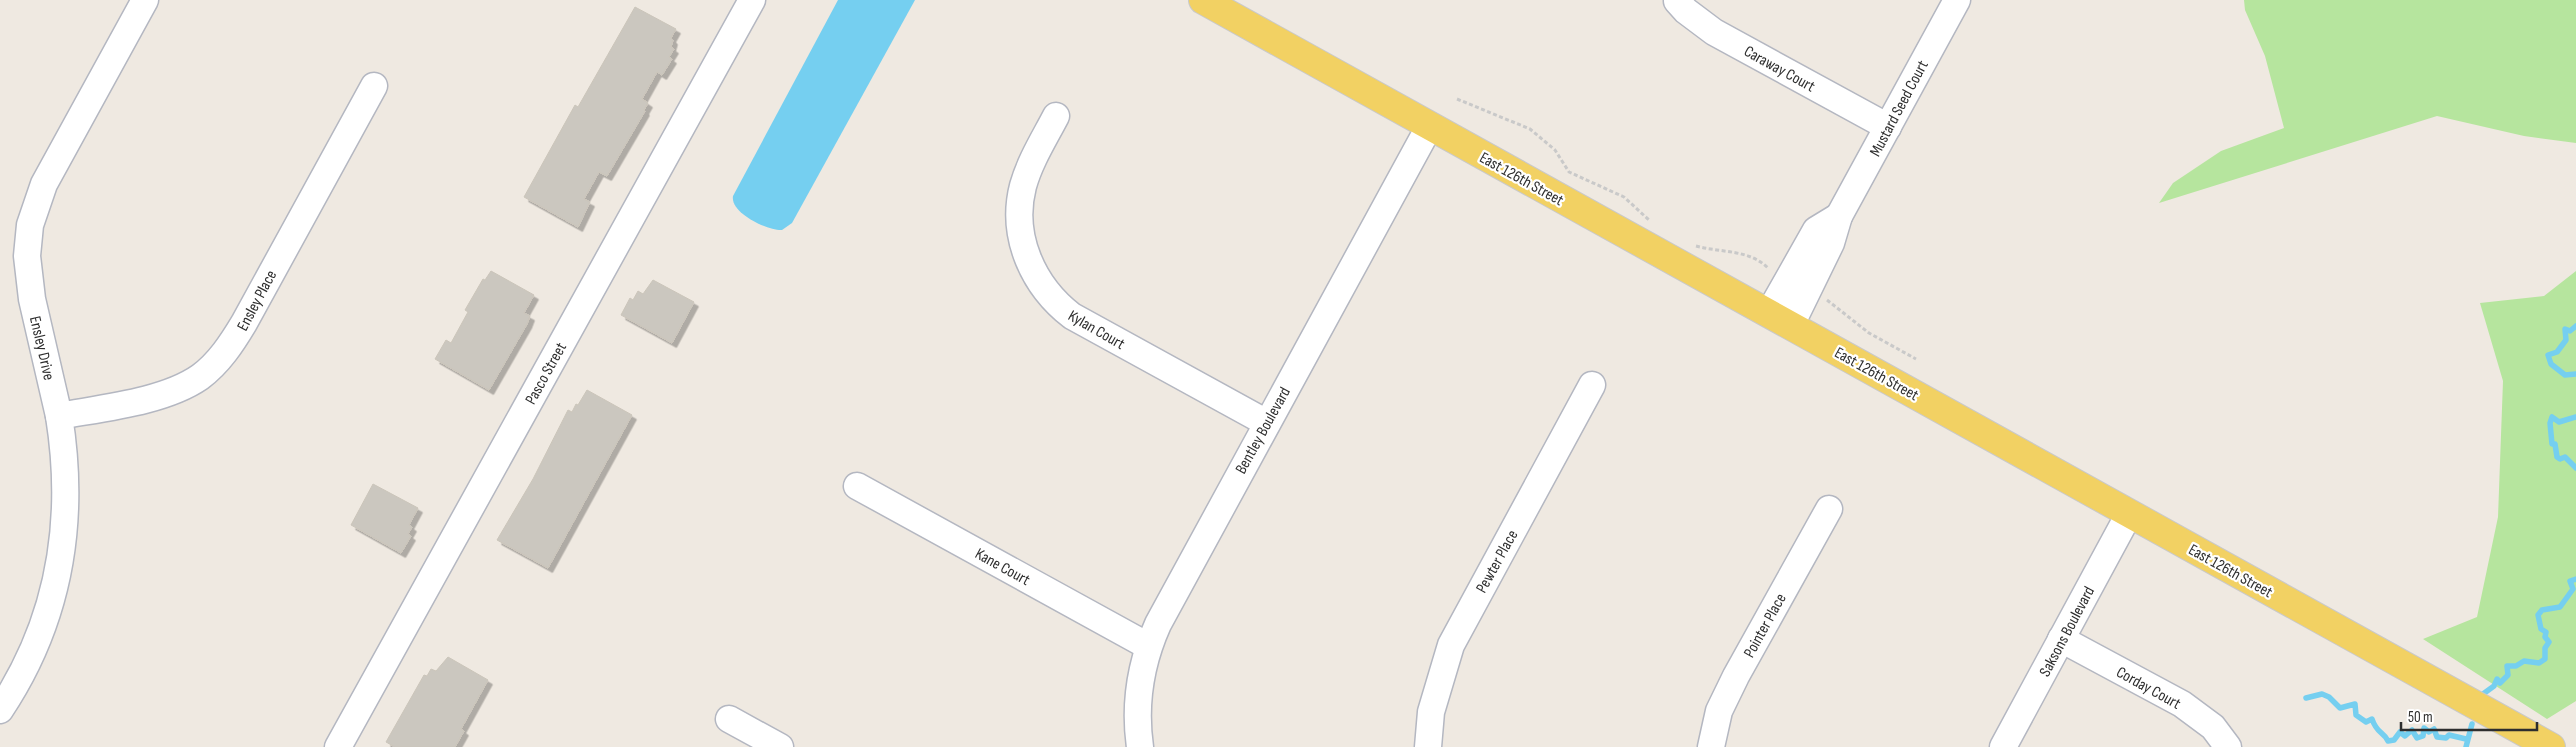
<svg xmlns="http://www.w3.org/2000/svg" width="2576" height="747" font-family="'Sofia Sans Condensed',sans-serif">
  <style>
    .green { fill: #b6e59e }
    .water { fill: #75cff0 }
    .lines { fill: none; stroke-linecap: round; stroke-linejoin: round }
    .stream { stroke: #75cff0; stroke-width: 5.5 }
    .building { fill: #cbc7bf; stroke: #cbc5ba; filter: url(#shadow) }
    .minor-casing { stroke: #b4b7c1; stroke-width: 29 }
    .major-casing { stroke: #c9c9c9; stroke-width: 30 }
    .path { stroke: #c9c9c9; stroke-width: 3; stroke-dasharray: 4 2.5; stroke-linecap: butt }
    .minor { stroke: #fff; stroke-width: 26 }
    .major { stroke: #f2d163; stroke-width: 28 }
    .labels { text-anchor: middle; stroke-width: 4.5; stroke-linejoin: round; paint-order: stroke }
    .street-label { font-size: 16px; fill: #2e2e2e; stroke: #fff }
  </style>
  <defs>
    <filter id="shadow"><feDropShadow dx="4.5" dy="4.5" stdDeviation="0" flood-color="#0004"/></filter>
  </defs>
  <rect width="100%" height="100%" fill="#efe9e1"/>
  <g class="green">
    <path d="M 2244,0 L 2576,0 L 2576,143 L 2524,136 L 2437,116 L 2159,203 L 2173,183 L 2221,151 L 2284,128 L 2265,56 L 2245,10 Z"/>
    <path d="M 2576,271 L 2576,701 L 2547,719 L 2423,639 L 2477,617 L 2498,517 L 2503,381 L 2480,303 L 2544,296 Z"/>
  </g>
  <path class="water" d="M 838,0 L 915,0 L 792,223 L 782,230 C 768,231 730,213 733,196 Z"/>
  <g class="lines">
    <g class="stream">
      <path d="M 2576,326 L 2570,331 L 2565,329 L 2566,340 L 2557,352 L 2548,355 L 2551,364 L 2565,375 L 2576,374"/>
      <path d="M 2576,417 L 2559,422 L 2552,417 L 2550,423 L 2552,444 L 2555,444 L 2557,457 L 2560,459 L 2565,457 L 2576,468"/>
      <path d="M 2483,694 L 2494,686 L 2497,679 L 2500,683 L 2508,675 L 2507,666 L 2516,666 L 2524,661 L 2539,663 L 2545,659 L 2545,648 L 2549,642 L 2545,637 L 2546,632 L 2541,629 L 2538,615 L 2542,610 L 2560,607 L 2573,589 L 2570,581 L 2576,579"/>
      <path d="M 2306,698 L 2322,694 L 2329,697 L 2340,708 L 2355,704 L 2356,715 L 2366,722 L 2372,719 C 2377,734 2383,731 2388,741 L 2394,740 L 2400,732 L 2405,736 L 2412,730 L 2417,738 L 2423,736 L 2424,728 L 2429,732 L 2434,729 L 2437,737 L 2446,738 L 2449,735 L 2466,739"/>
      <path d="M 2466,747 L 2472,724"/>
    </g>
  </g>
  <g class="building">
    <path d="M 635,7 L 676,29 L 671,38 L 673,40 L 671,47 L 674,49 L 669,57 L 672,59 L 662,75 L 657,72 L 642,99 L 648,103 L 644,110 L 645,111 L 607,176 L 599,172 L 584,199 L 590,202 L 578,227 L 524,197 L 575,105 L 578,107 Z"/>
    <path d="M 491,271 L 534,295 L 524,313 L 530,316 L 527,324 L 489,390 L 435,359 L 446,340 L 451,343 L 468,312 L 465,310 L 483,279 L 485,280 Z"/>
    <path d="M 653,280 L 694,302 L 672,343 L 621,315 L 630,298 L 633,300 L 638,291 L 643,294 Z"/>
    <path d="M 587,390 L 632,415 L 548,568 L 497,540 L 533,479 L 568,410 L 572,412 L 576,404 L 578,405 Z"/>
    <path d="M 373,484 L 418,508 L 409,525 L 412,527 L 408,534 L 411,536 L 401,553 L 351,525 Z"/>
    <path d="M 448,657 L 488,680 L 461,729 L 464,731 L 455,747 L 395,747 L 386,742 L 424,675 L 427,676 L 431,669 L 436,671 Z"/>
  </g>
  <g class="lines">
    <g class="minor-casing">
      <g id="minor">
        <path d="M 1677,1 L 1686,11 L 1714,32 L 1888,127"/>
        <path d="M 1056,116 C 1044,139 1030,161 1023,186 C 1010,236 1033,286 1072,316 L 1267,423"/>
        <path d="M 1839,216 L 1957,0"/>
        <path d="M 1769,313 L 1816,230 L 1839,216 L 1831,243 L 1791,325"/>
        <path d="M 59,416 C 102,408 164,402 200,377 C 219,363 232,343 244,323 L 374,86"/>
        <path d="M 857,486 L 1148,646"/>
        <path d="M 2061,639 L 2182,704 L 2213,727 L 2228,747"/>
        <path d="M 0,710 C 60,620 76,522 59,416 L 32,299 L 27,256 L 30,225 L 44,184 L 145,0"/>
        <path d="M 729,719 L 780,747"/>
        <path d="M 338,747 L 752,0"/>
        <path d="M 1140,747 C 1134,705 1141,662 1158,624 L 1429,127"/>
        <path d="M 1428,747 L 1431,712 L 1451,645 L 1592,385"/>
        <path d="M 1711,747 L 1719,711 L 1736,676 L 1829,509"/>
        <path d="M 2003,747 L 2129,514"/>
      </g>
    </g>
    <g class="major-casing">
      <path id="major" d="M 1203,0 L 2551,747"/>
    </g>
    <g class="path">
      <path d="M 1457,99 L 1530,129 L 1555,150 L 1569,172 L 1624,197 L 1649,220"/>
      <path d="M 1696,246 C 1721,253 1750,249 1769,269"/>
      <path d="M 1827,300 L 1869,333 L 1916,359"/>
    </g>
    <use href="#minor" class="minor"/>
    <use href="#major" class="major"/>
  </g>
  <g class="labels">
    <g class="street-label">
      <text transform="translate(1780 68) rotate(29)" y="6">Caraway Court</text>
      <text transform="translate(1898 108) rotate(-62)" y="6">Mustard Seed Court</text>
      <text transform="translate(1522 178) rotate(29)" y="6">East 126th Street</text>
      <text transform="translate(256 300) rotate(-62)" y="6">Ensley Place</text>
      <text transform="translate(1097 329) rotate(30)" y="6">Kylan Court</text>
      <text transform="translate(43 348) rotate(77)" y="6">Ensley Drive</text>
      <text transform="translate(545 373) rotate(-61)" y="6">Pasco Street</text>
      <text transform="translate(1877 373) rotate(29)" y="6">East 126th Street</text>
      <text transform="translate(1262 430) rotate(-61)" y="6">Bentley Boulevard</text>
      <text transform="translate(1496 561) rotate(-61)" y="6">Pewter Place</text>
      <text transform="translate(1003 566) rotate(29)" y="6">Kane Court</text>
      <text transform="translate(2231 570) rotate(29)" y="6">East 126th Street</text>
      <text transform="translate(1764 625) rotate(-61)" y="6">Pointer Place</text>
      <text transform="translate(2066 631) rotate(-62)" y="6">Saksons Boulevard</text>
      <text transform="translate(2149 687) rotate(29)" y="6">Corday Court</text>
    </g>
  </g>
  <path d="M2401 722v8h136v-8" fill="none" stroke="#2e2e2e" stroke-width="2.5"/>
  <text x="2408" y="722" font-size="15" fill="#2e2e2e" stroke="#ffffff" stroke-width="4" paint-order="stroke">50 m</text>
</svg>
